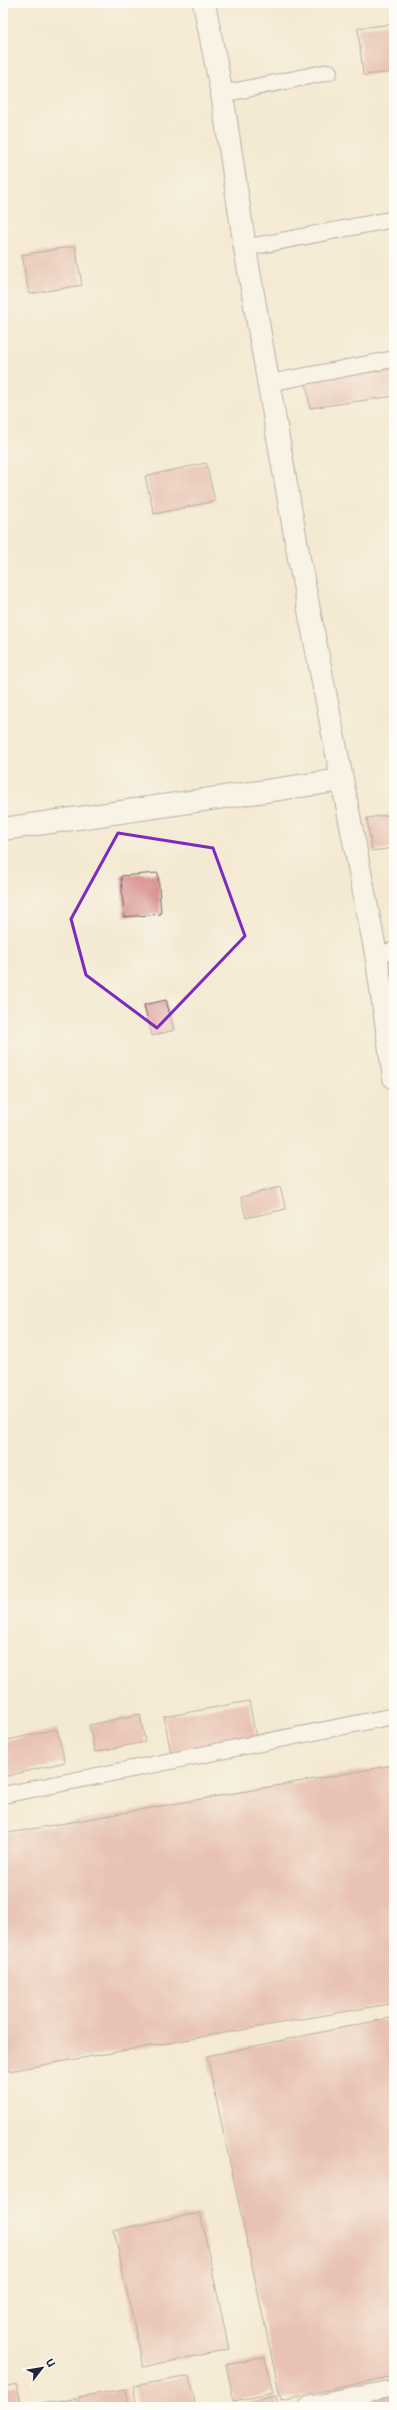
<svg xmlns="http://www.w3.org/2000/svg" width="397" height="2410" font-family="Mali,sans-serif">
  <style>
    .building { fill: #da9693 }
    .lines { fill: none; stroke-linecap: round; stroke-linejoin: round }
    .service-casing { stroke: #6c6870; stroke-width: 18 }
    .minor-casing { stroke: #6c6870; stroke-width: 24 }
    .tertiary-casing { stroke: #6c6870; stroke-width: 24 }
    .service { stroke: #fff; stroke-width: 16 }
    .minor { stroke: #fff; stroke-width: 22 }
    .tertiary { stroke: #fff; stroke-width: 22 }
    .marked { fill: none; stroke: #7b2cbf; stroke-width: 3; stroke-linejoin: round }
  </style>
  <rect width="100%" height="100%" fill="#fdfcf7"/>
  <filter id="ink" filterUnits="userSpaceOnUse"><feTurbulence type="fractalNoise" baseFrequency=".025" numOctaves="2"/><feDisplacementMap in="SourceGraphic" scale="8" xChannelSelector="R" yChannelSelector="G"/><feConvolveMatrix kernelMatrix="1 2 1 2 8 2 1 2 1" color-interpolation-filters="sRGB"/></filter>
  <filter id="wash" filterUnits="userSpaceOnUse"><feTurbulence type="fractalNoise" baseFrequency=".012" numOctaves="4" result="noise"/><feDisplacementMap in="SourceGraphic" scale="16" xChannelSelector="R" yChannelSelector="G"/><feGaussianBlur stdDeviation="0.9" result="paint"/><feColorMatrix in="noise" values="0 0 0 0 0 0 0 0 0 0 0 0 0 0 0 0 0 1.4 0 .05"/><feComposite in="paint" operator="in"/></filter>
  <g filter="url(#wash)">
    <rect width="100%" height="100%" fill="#f4e9d2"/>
    <g id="blocks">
      <g class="building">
        <path d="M 394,24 L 394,72 L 363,75 L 358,28 Z"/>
        <path d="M 75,246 L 82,285 L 29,294 L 22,255 Z"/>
        <path d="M 394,368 L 394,396 L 310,408 L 306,381 Z"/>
        <path d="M 206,463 L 215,501 L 154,514 L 145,476 Z"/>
        <path d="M 394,814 L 394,848 L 372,851 L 367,818 Z"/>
        <path d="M 158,873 L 161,914 L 124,917 L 121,876 Z"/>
        <path d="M 166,1000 L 174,1030 L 152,1036 L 144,1005 Z"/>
        <path d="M 280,1187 L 286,1209 L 246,1218 L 241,1197 Z"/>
        <path d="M 249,1701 L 256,1738 L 171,1754 L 164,1717 Z"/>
        <path d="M 140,1714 L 145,1742 L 95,1752 L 89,1725 Z"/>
        <path d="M 57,1729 L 65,1762 L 3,1777 L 3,1741 Z"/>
        <path d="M 394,1765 L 394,2003 L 3,2072 L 3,1834 Z"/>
        <path d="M 394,2017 L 394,2376 L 281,2400 L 207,2056 Z"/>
        <path d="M 200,2213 L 229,2349 L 143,2367 L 114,2230 Z"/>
        <path d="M 265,2357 L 273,2393 L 234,2401 L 226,2365 Z"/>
        <path d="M 190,2376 L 196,2407 L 137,2407 L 133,2386 Z"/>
        <path d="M 17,2384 L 22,2407 L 3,2407 L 3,2387 Z"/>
        <path d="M 126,2389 L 129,2407 L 80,2407 L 78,2397 Z"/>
        <path d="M 394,2392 L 394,2407 L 373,2407 L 371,2397 Z"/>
        <path d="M 276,2396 L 279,2407 L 233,2407 L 233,2406 Z"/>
        <path d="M 76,2399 L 78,2407 L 38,2407 L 37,2404 Z"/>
      </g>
    </g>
  </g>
  <g filter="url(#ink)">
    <use href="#blocks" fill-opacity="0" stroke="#6c6870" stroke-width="1"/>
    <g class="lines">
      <g class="service-casing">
        <g id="service">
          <path d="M 222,94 L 329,72"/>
          <path d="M 245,248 L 394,219"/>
          <path d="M 269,383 L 394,359"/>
          <path d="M 376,954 L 394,951"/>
          <path d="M 3,1795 L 394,1716"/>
          <path d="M 308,2405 L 394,2388"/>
        </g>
      </g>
      <g class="minor-casing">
        <path id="minor" d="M 3,829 L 342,780"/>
      </g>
      <g class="tertiary-casing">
        <path id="tertiary" d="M 204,3 L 222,94 L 245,248 L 300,564 L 376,954 L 394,1078"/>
      </g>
      <use href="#service" class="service"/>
      <use href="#minor" class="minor"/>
      <use href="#tertiary" class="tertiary"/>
    </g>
  </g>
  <path d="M0 0H397V2410H0ZM 118,833 L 213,848 L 245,936 L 157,1028 L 86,975 L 71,919 Z" fill="#f4e9d2" fill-opacity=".55" fill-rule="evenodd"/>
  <path class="marked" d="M 118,833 L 213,848 L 245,936 L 157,1028 L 86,975 L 71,919 Z"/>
  <rect width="397" height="2410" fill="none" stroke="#fdfcf7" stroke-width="16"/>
  <g transform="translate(42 2368) rotate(59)" stroke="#fdfcf7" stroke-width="3" paint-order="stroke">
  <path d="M0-3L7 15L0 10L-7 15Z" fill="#22223b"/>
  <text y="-6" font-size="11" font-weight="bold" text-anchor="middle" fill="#22223b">U</text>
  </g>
</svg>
